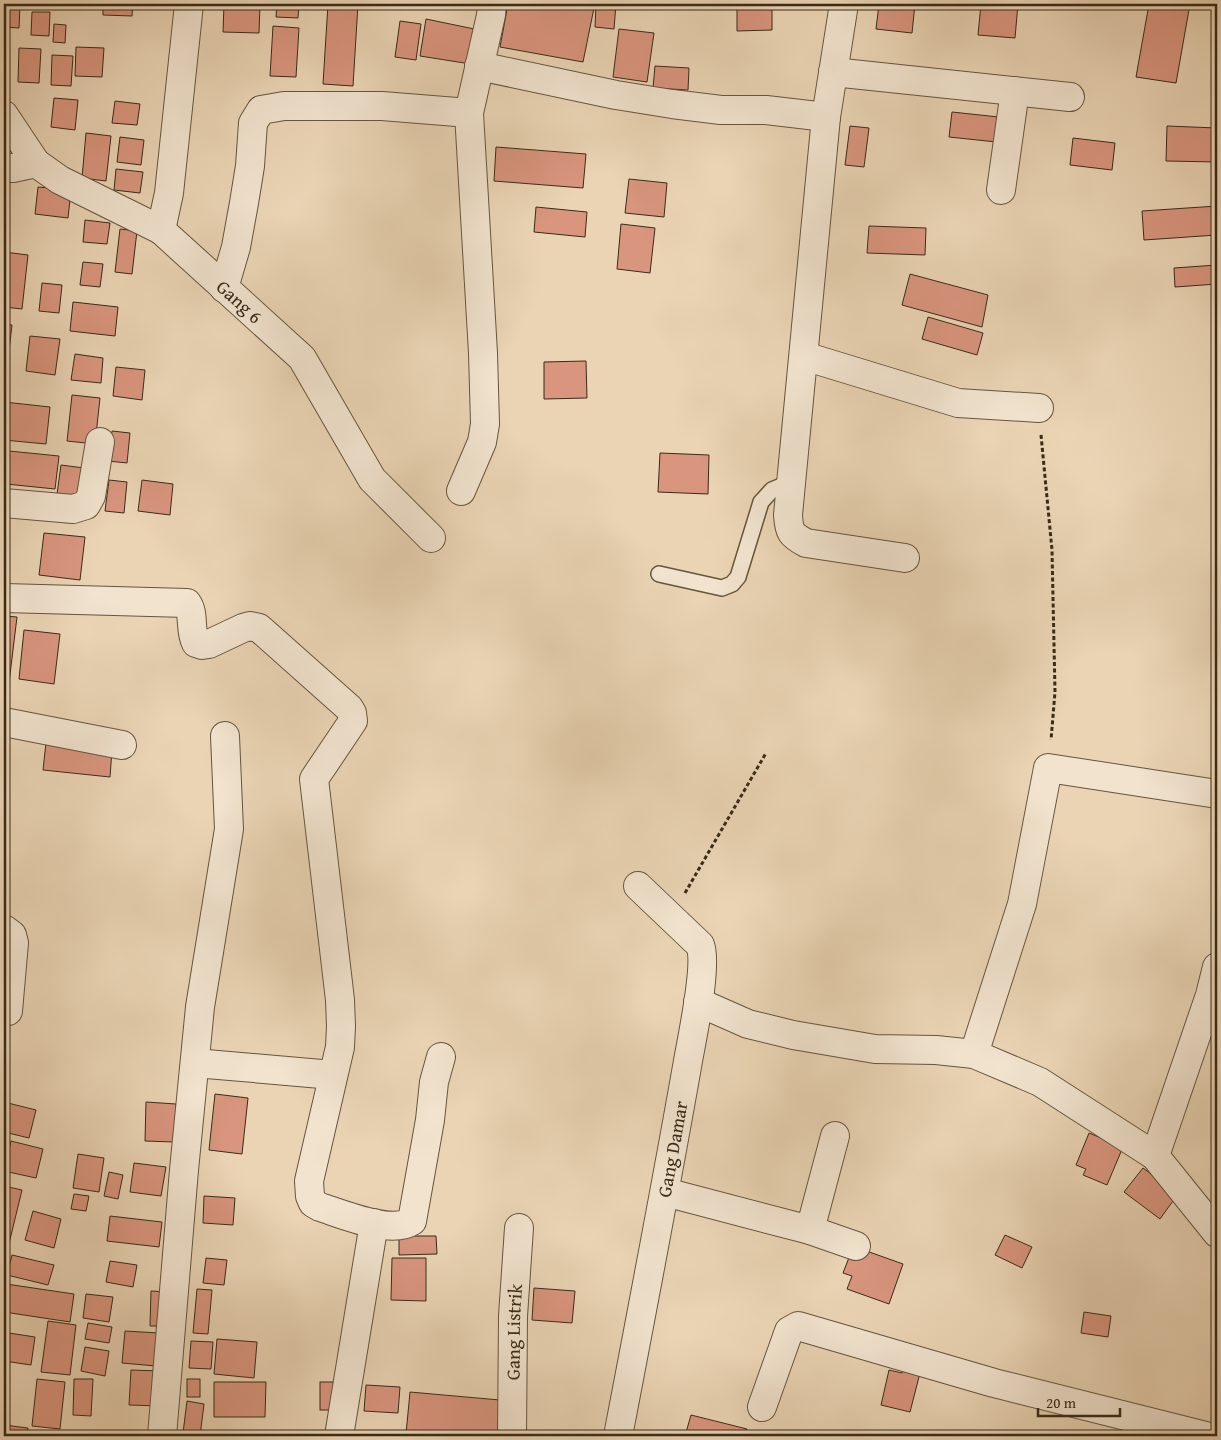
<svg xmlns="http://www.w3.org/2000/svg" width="1221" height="1440" font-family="'Gentium Book Plus',serif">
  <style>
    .building { fill: #d9957e; stroke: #392b17 }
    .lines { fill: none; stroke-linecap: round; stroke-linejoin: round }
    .service-casing { stroke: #65553e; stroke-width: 18 }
    .minor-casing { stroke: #65553e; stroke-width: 30 }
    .path { stroke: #392b17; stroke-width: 3; stroke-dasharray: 4 2.5; stroke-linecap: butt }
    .service { stroke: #f1e3ce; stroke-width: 15 }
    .minor { stroke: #f1e3ce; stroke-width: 28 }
    .labels { text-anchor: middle; stroke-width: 4; stroke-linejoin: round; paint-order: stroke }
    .street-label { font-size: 19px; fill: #392b17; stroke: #f1e3ce }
  </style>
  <rect width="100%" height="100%" fill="#ead4b4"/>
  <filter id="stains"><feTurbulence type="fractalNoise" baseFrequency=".004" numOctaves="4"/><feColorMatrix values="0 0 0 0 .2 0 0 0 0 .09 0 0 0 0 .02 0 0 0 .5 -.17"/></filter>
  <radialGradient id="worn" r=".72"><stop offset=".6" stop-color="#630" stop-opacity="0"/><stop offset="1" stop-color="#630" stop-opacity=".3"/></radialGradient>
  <g class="building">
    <path d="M 4,4 L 20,4 L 19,28 L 4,27 Z"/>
    <path d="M 103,4 L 133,4 L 132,16 L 103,15 Z"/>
    <path d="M 224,4 L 260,4 L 259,33 L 223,32 Z"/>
    <path d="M 277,4 L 299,4 L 298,18 L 276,17 Z"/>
    <path d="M 328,4 L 358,4 L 353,86 L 323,84 Z"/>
    <path d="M 508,4 L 571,4 L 594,8 L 583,62 L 500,47 Z"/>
    <path d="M 596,4 L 616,4 L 614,29 L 595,27 Z"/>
    <path d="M 737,4 L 772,4 L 772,30 L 737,31 Z"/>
    <path d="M 879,4 L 915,4 L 912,33 L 876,29 Z"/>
    <path d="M 981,4 L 1018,4 L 1015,38 L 978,35 Z"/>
    <path d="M 1149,4 L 1190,4 L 1176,83 L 1136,77 Z"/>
    <path d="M 32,12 L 50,12 L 49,36 L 31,35 Z"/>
    <path d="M 426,19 L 484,31 L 477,65 L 420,56 Z"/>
    <path d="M 400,21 L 421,24 L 416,60 L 395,57 Z"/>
    <path d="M 54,24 L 66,25 L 65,43 L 53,42 Z"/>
    <path d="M 273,26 L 299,28 L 296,77 L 270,76 Z"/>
    <path d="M 619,29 L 654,33 L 647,82 L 613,77 Z"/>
    <path d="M 76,47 L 104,48 L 102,77 L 75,76 Z"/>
    <path d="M 19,48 L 41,49 L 39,83 L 18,82 Z"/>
    <path d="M 52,55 L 73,56 L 71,86 L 51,85 Z"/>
    <path d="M 655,66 L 689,68 L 688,90 L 653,88 Z"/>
    <path d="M 54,98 L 78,100 L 75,130 L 51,127 Z"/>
    <path d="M 115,101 L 140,104 L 137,125 L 112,123 Z"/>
    <path d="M 952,112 L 1008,118 L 1006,143 L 949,137 Z"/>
    <path d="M 850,126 L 869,128 L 864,167 L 845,165 Z"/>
    <path d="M 1167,126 L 1217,128 L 1217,162 L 1166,161 Z"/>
    <path d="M 86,133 L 111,136 L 106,181 L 82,178 Z"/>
    <path d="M 120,137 L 144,140 L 141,165 L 117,162 Z"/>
    <path d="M 1073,138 L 1115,143 L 1112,170 L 1070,165 Z"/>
    <path d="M 496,147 L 586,154 L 583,188 L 494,181 Z"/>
    <path d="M 116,169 L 143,172 L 140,193 L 114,190 Z"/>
    <path d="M 629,179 L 667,183 L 664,217 L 625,213 Z"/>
    <path d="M 38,187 L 71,190 L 68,218 L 35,214 Z"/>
    <path d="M 1217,206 L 1217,235 L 1144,240 L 1142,211 Z"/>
    <path d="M 536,207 L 587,212 L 585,237 L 534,232 Z"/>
    <path d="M 85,220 L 110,223 L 107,244 L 83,242 Z"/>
    <path d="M 621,224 L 655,228 L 650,273 L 617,269 Z"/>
    <path d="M 869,226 L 926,228 L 925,255 L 867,253 Z"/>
    <path d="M 120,229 L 137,231 L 132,274 L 115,272 Z"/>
    <path d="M 4,252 L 28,255 L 22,309 L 4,307 Z"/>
    <path d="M 83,262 L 103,264 L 100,287 L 80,285 Z"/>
    <path d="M 1217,265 L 1217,284 L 1175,287 L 1174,268 Z"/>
    <path d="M 910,274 L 988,295 L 982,327 L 902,305 Z"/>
    <path d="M 42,283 L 62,285 L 59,313 L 39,311 Z"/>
    <path d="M 73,302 L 118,307 L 115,336 L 70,331 Z"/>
    <path d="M 928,317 L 983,333 L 977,355 L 922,339 Z"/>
    <path d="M 4,324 L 12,325 L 7,368 L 4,367 Z"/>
    <path d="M 30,336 L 60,339 L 55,375 L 26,371 Z"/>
    <path d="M 75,354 L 103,358 L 101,383 L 71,380 Z"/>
    <path d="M 586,361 L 587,398 L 544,399 L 544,362 Z"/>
    <path d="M 116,367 L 145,370 L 142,400 L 113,396 Z"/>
    <path d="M 72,395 L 100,398 L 95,444 L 67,441 Z"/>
    <path d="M 4,402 L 50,407 L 46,444 L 4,440 Z"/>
    <path d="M 112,431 L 130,433 L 127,463 L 108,461 Z"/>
    <path d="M 9,451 L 59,456 L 55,489 L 6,484 Z"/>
    <path d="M 660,453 L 709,455 L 708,494 L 658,492 Z"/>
    <path d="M 61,465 L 92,469 L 88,497 L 57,494 Z"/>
    <path d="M 109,480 L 127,482 L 124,513 L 105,511 Z"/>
    <path d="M 142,480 L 173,484 L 170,515 L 138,511 Z"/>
    <path d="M 44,533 L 85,537 L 80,580 L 39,575 Z"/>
    <path d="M 4,616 L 17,617 L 8,691 L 4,691 Z"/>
    <path d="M 24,630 L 60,634 L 54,684 L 19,679 Z"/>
    <path d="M 46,743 L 112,750 L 110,777 L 43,770 Z"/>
    <path d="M 215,1094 L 248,1098 L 242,1154 L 209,1150 Z"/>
    <path d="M 4,1102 L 36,1110 L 29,1138 L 4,1132 Z"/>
    <path d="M 146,1102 L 176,1104 L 174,1142 L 145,1141 Z"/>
    <path d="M 1089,1133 L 1123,1147 L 1107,1185 L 1083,1175 L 1086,1169 L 1076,1165 Z"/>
    <path d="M 11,1141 L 43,1149 L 36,1178 L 4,1171 Z"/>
    <path d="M 78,1154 L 104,1158 L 99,1192 L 73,1188 Z"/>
    <path d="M 134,1163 L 166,1167 L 161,1196 L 130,1192 Z"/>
    <path d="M 1143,1168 L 1178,1194 L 1160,1219 L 1124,1192 Z"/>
    <path d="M 109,1172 L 123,1175 L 118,1199 L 104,1196 Z"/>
    <path d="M 4,1186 L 22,1190 L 5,1260 L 4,1260 Z"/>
    <path d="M 74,1194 L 89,1196 L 86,1211 L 71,1209 Z"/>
    <path d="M 204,1196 L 235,1198 L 233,1225 L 203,1223 Z"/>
    <path d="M 33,1211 L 61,1219 L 54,1248 L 25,1240 Z"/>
    <path d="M 110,1216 L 162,1222 L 159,1247 L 107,1241 Z"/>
    <path d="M 415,1229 L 415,1236 L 436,1236 L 437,1254 L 399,1255 L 399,1230 Z"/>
    <path d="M 1005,1235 L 1032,1247 L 1022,1268 L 995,1255 Z"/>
    <path d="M 861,1249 L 903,1264 L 889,1304 L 847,1289 L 852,1276 L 843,1273 L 850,1255 Z"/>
    <path d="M 12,1255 L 54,1265 L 48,1285 L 7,1275 Z"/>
    <path d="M 206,1258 L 227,1260 L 224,1285 L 203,1283 Z"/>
    <path d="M 392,1258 L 426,1258 L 426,1301 L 391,1300 Z"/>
    <path d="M 110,1261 L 137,1265 L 133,1287 L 106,1282 Z"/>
    <path d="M 6,1284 L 74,1294 L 70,1322 L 4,1312 Z"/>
    <path d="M 534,1288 L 575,1291 L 572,1323 L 532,1320 Z"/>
    <path d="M 197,1289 L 212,1290 L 208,1334 L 193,1333 Z"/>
    <path d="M 151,1291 L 169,1292 L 168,1326 L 150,1326 Z"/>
    <path d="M 86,1294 L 113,1297 L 109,1322 L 83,1318 Z"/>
    <path d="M 1084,1312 L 1111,1316 L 1108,1337 L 1081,1333 Z"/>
    <path d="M 48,1321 L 76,1325 L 70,1375 L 41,1372 Z"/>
    <path d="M 88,1323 L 112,1327 L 109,1343 L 85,1339 Z"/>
    <path d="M 125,1331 L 159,1333 L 156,1366 L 122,1363 Z"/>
    <path d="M 9,1333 L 35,1337 L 31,1365 L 4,1361 Z"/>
    <path d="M 217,1339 L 257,1342 L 254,1378 L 214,1374 Z"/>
    <path d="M 191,1341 L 213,1342 L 211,1369 L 189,1368 Z"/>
    <path d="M 85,1347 L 109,1351 L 105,1376 L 81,1371 Z"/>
    <path d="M 905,1364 L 921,1369 L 910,1412 L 881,1405 L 889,1370 L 902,1373 Z"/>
    <path d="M 131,1370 L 161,1371 L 160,1406 L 129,1405 Z"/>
    <path d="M 37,1379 L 65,1382 L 60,1429 L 32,1426 Z"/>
    <path d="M 74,1379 L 93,1379 L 91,1416 L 73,1415 Z"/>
    <rect x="187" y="1379" width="13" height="18"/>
    <path d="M 214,1382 L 266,1382 L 265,1417 L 214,1417 Z"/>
    <rect x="320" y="1382" width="16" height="28"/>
    <path d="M 366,1385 L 400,1387 L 398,1413 L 364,1411 Z"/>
    <path d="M 410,1392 L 500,1400 L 497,1436 L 436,1436 L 406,1434 Z"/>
    <path d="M 187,1401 L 204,1404 L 200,1436 L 183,1433 Z"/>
    <path d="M 691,1415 L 747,1429 L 745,1436 L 685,1436 Z"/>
    <path d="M 4,1425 L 28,1428 L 27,1436 L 4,1436 Z"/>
  </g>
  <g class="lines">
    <g class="service-casing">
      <path id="service" d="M 659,574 L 722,588 L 732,584 L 738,577 L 761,502 L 772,490 L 791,482"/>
    </g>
    <g class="minor-casing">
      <g id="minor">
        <path d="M 844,4 L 826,117 L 788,515 C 789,532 791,535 806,543 L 905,558"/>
        <path d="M 479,66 L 616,95 L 672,104 L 721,110 L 766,110 L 826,117"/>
        <path d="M 833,72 L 1070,97"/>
        <path id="s1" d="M 4,115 L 36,163 L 60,180 L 161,230 L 302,358 L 372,479 L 431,538"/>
        <path d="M 4,168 L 13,168 L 36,163"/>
        <path d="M 1001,190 L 1015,91"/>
        <path d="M 161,230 L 169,193 L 189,4"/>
        <path d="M 224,288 L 236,247 L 244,203 L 250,166 L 253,123 L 261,110 L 284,106 L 382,106 L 469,113"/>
        <path d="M 804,356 L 958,403 L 1039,408"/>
        <path d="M 461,491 L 482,442 L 485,424 L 483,353 L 469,113 L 491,15 L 492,4"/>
        <path d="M 4,503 L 73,509 L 86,505 L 91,496 L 100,442"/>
        <path d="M 4,598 L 187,603 C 195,614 189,630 196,643 L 202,645 L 209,644 L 243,628 L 250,626 L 259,628 L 349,708 L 352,713 L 353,721 L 314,779 L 340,1000 L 341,1026 L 340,1047 L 309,1181 L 310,1196 L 313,1203 L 320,1207 C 342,1214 391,1235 412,1221 L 430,1120 L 434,1082 L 441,1057"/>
        <path d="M 4,722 L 122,745"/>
        <path d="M 4,929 L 12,935 L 14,943 L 8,1011"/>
        <path d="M 698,1002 L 748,1024 L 793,1035 L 875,1049 L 936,1050 L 974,1054 L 1040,1082 L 1155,1156 L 1217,1233"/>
        <path d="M 974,1054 L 1022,904 L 1048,768 L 1217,794"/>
        <path d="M 195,1063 L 333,1075"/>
        <path d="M 1155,1156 L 1210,995 L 1217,967"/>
        <path d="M 665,1192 L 810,1230 L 856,1246"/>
        <path d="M 810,1230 L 835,1136"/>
        <path d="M 762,1407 L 789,1331 L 798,1326 L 994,1383 L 1206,1436"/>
        <path d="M 162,1436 L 184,1170 L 200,1007 L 229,829 L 225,736"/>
        <path d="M 339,1436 L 374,1223"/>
        <path id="s2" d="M 512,1436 L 513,1316 L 519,1228"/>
        <path id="s3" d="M 618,1436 C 642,1311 666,1186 688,1061 C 692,1038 708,964 700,945 L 638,886"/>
      </g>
    </g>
    <g class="path">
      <path d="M 1041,435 L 1052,550 L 1055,692 L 1051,740"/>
      <path d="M 685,893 L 766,753"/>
    </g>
    <use href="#service" class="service"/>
    <use href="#minor" class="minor"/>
  </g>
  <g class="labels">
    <g class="street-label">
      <text dy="7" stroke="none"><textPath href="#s1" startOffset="306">Gang 6</textPath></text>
      <text dy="7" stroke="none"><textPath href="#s3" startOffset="292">Gang Damar</textPath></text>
      <text dy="7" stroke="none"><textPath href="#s2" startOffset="104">Gang Listrik</textPath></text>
    </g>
  </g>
  <rect width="1221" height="1440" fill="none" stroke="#ead4b4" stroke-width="20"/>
  <rect x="5" y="5" width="1211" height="1430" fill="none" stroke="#392b17" stroke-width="2.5"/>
  <rect x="10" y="10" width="1201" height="1420" fill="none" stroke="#392b17"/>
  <path d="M1038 1408v8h82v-8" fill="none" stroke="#392b17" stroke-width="2.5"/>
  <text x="1046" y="1408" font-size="15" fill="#392b17" stroke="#f1e3ce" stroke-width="4" paint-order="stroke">20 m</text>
  <rect width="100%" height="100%" filter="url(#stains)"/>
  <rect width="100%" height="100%" fill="url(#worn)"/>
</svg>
